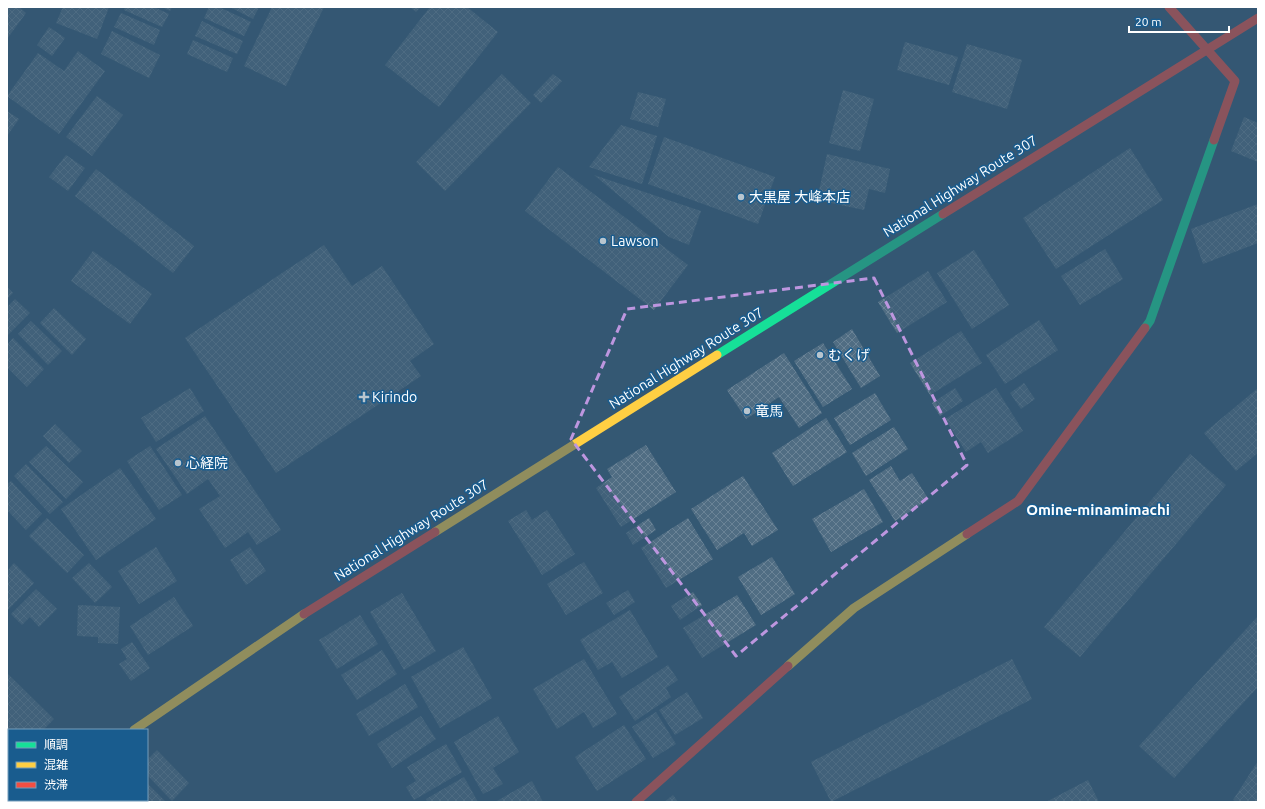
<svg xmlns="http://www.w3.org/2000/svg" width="1265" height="809" font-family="Ubuntu,'Noto Sans JP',sans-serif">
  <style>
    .building { fill: url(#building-cross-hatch) }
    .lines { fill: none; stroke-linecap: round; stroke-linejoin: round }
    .fast { stroke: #16e098; stroke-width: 9 }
    .slow { stroke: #ffcf43; stroke-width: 9 }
    .jam { stroke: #f24e42; stroke-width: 9 }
    .marked { fill: none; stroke: #bd96df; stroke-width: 3; stroke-dasharray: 8 5; stroke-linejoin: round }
    .poi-dot { fill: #b8c5ce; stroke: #195c8e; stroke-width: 1.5 }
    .labels { text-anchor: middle; stroke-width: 3; stroke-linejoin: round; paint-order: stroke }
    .street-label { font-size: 14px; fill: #fff; stroke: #195c8e }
    .poi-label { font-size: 14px; fill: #fff; stroke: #195c8e; text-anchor: start }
    .neighbourhood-label { font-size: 15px; font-weight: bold; fill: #fff; stroke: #195c8e }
  </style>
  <defs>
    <pattern id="building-cross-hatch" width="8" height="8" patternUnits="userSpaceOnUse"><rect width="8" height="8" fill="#506d83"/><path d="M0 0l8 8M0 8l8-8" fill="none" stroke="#6a8396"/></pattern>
  </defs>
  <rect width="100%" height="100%" fill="#345873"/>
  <g class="building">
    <path d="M 7,7 L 19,7 L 26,13 L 7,39 Z"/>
    <path d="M 63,7 L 109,7 L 97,39 L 56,23 Z"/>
    <path d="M 125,7 L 154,7 L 169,14 L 162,27 L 124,10 Z"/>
    <path d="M 162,7 L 172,7 L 170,11 Z"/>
    <path d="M 209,7 L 219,7 L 251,22 L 244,36 L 204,18 Z"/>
    <path d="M 230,7 L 259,7 L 253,19 Z"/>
    <path d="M 272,7 L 324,7 L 286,86 L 244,66 Z"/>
    <path d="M 410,7 L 421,7 L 416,12 Z"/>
    <path d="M 430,7 L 467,7 L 498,32 L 439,107 L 385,65 Z"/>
    <path d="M 121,13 L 160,30 L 154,45 L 114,27 Z"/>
    <path d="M 202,21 L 243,41 L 237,54 L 195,36 Z"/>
    <path d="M 49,27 L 65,38 L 52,56 L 37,45 Z"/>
    <path d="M 112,31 L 160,55 L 149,78 L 101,54 Z"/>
    <path d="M 193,40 L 233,58 L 227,72 L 187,54 Z"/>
    <path d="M 905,42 L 958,57 L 949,85 L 897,70 Z"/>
    <path d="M 967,44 L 1022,60 L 1007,109 L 952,92 Z"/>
    <path d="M 78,51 L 105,71 L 59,134 L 7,96 L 38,53 L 64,71 Z"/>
    <path d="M 502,74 L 531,103 L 445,191 L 416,162 Z"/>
    <path d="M 553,74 L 562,81 L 541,103 L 533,95 Z"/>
    <path d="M 843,90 L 874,99 L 860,151 L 829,143 Z"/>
    <path d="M 638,92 L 666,99 L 658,127 L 630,119 Z"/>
    <path d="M 97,96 L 123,115 L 92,156 L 66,137 Z"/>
    <path d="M 7,111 L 19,119 L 7,136 Z"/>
    <path d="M 1244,117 L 1258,123 L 1258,162 L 1231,151 Z"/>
    <path d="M 621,125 L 657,136 L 642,184 L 589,167 Z"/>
    <path d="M 664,137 L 775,177 L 758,224 L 648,184 Z"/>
    <path d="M 1130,148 L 1163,200 L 1056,269 L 1023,218 Z"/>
    <path d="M 827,154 L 890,169 L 885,193 L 869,189 L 864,210 L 817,200 Z"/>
    <path d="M 66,155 L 85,168 L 68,191 L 49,177 Z"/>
    <path d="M 558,167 L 688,265 L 654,310 L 525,211 Z"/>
    <path d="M 96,169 L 194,246 L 173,273 L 75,196 Z"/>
    <path d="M 594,175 L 701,211 L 689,245 L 669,237 Z"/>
    <path d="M 1258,204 L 1258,243 L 1203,264 L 1191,229 Z"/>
    <path d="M 324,245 L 352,286 L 382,266 L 434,344 L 410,361 L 421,376 L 276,473 L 185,338 Z"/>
    <path d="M 1105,249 L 1123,279 L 1080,305 L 1061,276 Z"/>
    <path d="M 974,250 L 1009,305 L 972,329 L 937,273 Z"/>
    <path d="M 93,251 L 152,294 L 130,324 L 71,281 Z"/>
    <path d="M 928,271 L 947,302 L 897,333 L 878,302 Z"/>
    <path d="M 7,287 L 13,293 L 7,299 Z"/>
    <path d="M 15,299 L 30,313 L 7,336 L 7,307 Z"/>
    <path d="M 54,308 L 86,339 L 72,355 L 40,323 Z"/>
    <path d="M 1039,320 L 1058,350 L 1005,384 L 986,355 Z"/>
    <path d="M 31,321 L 62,351 L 48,365 L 18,334 Z"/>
    <path d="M 852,329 L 880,376 L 861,388 L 833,342 Z"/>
    <path d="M 961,331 L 982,363 L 930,395 L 910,363 Z"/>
    <path d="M 13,338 L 44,369 L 27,387 L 7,367 L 7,345 Z"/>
    <path d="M 823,343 L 852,389 L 823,407 L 794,361 Z"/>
    <path d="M 784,353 L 822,413 L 799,428 L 779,397 L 746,419 L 727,390 Z"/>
    <path d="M 1024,383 L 1035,399 L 1021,409 L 1010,393 Z"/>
    <path d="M 190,388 L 204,411 L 156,442 L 141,418 Z"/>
    <path d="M 955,388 L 963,401 L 940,416 L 932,403 Z"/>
    <path d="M 996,388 L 1023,431 L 988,453 L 981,442 L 966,452 L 945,419 Z"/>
    <path d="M 1258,388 L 1258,453 L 1236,471 L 1204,433 Z"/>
    <path d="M 875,393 L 891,420 L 850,445 L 834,418 Z"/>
    <path d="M 205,416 L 281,530 L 257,545 L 248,532 L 225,548 L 199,509 L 220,496 L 208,479 L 187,494 L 156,449 Z"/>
    <path d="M 826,418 L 847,452 L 793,486 L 772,453 Z"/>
    <path d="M 55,424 L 82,451 L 69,463 L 43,436 Z"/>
    <path d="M 894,427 L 908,449 L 866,476 L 852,453 Z"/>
    <path d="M 646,445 L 676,492 L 621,527 L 596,488 L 612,477 L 607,469 Z"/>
    <path d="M 46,446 L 83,482 L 66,499 L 29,462 Z"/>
    <path d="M 150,446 L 182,495 L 159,510 L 127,461 Z"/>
    <path d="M 1190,454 L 1226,485 L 1080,657 L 1044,627 Z"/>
    <path d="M 26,464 L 63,502 L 50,514 L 14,476 Z"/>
    <path d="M 891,466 L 900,481 L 912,473 L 929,500 L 895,521 L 869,480 Z"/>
    <path d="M 120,468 L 156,519 L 96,560 L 61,509 Z"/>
    <path d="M 743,476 L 778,530 L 752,546 L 744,533 L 717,550 L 691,509 Z"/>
    <path d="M 11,481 L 42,514 L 26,530 L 7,510 L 7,484 Z"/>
    <path d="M 864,489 L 883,522 L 831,552 L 812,519 Z"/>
    <path d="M 526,510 L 532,520 L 547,510 L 575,554 L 542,575 L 508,521 Z"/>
    <path d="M 47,518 L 84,555 L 67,573 L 29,536 Z"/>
    <path d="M 649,518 L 656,530 L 633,545 L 626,533 Z"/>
    <path d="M 688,518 L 713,559 L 666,588 L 641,548 Z"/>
    <path d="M 156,547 L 177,581 L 139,604 L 118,571 Z"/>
    <path d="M 250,547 L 266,571 L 246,585 L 230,560 Z"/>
    <path d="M 772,557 L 795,594 L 761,615 L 738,577 Z"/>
    <path d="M 584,562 L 603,593 L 566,615 L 547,584 Z"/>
    <path d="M 14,563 L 34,583 L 7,611 L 7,571 Z"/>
    <path d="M 89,563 L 112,587 L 95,603 L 72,578 Z"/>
    <path d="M 36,589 L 57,609 L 39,627 L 30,617 L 22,625 L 11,614 Z"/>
    <path d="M 628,590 L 635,602 L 614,615 L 606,603 Z"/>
    <path d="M 693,592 L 702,605 L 680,620 L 671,606 Z"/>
    <path d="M 402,593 L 436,651 L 404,670 L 370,612 Z"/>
    <path d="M 737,595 L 756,625 L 702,658 L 683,628 Z"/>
    <path d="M 174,597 L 193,626 L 148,655 L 130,626 Z"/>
    <path d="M 78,605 L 120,607 L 118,644 L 98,643 L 98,637 L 77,636 Z"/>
    <path d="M 630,610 L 658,657 L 622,678 L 612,662 L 598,670 L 580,640 Z"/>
    <path d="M 360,615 L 378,644 L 337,669 L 319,640 Z"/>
    <path d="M 1258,616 L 1258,687 L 1174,778 L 1139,746 Z"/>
    <path d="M 132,642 L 150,668 L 131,681 L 119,664 L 127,659 L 121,649 Z"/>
    <path d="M 463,647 L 492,698 L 440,728 L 411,677 Z"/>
    <path d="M 382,650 L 397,674 L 357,700 L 341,675 Z"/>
    <path d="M 584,659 L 617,714 L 593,728 L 584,712 L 557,729 L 533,689 Z"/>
    <path d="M 1012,659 L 1032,699 L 831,802 L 811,762 Z"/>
    <path d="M 668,665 L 678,680 L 666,688 L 671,697 L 635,721 L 619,697 Z"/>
    <path d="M 7,673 L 54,719 L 43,730 L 9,730 L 9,764 L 7,766 Z"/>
    <path d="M 405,684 L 418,707 L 369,736 L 356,714 Z"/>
    <path d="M 687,692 L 703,718 L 675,735 L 659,710 Z"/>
    <path d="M 656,712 L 676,744 L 653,758 L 632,727 Z"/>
    <path d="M 421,716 L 436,739 L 392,768 L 377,744 Z"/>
    <path d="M 498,716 L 519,752 L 493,768 L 503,784 L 483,794 L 454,742 Z"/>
    <path d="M 624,725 L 646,759 L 597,791 L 575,757 Z"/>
    <path d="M 446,744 L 462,772 L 414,800 L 406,787 L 416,781 L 407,767 Z"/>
    <path d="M 157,750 L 189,783 L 172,801 L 147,775 L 147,760 Z"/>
    <path d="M 1258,761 L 1258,802 L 1236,802 L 1233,800 Z"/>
    <path d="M 464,777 L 478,802 L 427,802 L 426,799 Z"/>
    <path d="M 1088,780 L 1099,802 L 1046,802 Z"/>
    <path d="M 532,781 L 543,802 L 495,802 Z"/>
    <path d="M 147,783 L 166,802 L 128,802 L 126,800 L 147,800 Z"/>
    <path d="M 673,795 L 678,802 L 664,802 Z"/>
    <path d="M 87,800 L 120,800 L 122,802 L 85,802 Z"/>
  </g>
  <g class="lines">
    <g class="fast">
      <path d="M 1145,328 L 1150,321 L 1214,140"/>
      <path d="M 717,355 L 943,214"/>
    </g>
    <g class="slow">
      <path d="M 435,532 L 717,355"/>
      <path d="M 788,666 L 854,608 L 967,534"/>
      <path d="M 134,730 L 304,614"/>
      <path d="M 30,802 L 33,800"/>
    </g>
    <g class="jam">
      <path d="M 1169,7 L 1235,81 L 1214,140"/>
      <path d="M 943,214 L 1258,18"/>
      <path d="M 967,534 L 1018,501 L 1145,328"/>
      <path d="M 304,614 L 435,532"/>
      <path d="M 636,802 L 788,666"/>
    </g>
  </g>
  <path d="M0 0H1265V809H0ZM 874,278 L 967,465 L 736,656 L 571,439 L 627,309 Z" fill="#345873" fill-opacity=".55" fill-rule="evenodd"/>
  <path class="marked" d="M 874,278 L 967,465 L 736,656 L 571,439 L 627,309 Z"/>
  <g class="poi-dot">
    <circle cx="741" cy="197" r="4"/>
    <circle cx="603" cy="241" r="4"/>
    <circle cx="820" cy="355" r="4"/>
    <path d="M362 391h4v4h4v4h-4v4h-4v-4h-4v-4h4z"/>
    <circle cx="747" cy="411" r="4"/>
    <circle cx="178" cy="463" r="4"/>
  </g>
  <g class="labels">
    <g class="street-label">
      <text transform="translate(960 186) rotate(-32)" y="5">National Highway Route 307</text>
      <text transform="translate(686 358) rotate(-32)" y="5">National Highway Route 307</text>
      <text transform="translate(411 530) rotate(-32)" y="5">National Highway Route 307</text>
    </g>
    <g class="poi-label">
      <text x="749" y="202">大黒屋 大峰本店</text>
      <text x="611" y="246">Lawson</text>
      <text x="828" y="360">むくげ</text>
      <text x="372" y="402">Kirindo</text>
      <text x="755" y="416">竜馬</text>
      <text x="186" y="468">心経院</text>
    </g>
    <g class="neighbourhood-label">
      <text x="1098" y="515">Omine-minamimachi</text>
    </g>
  </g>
  <rect width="1265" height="809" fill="none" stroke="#ffffff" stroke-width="16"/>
  <rect x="8" y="729" width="140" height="72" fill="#195c8e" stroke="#759dbb"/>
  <rect x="16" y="742" width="20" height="6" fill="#16e098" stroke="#759dbb"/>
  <text x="44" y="749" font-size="12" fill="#ffffff">順調</text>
  <rect x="16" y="762" width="20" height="6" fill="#ffcf43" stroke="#759dbb"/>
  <text x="44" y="769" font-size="12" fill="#ffffff">混雑</text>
  <rect x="16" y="782" width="20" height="6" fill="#f24e42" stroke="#759dbb"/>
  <text x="44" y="789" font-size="12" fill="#ffffff">渋滞</text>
  <path d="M1129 26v6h100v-6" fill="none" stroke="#ffffff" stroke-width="2"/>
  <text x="1135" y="26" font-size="12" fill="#ffffff" stroke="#195c8e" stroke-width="3" paint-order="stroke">20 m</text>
</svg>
